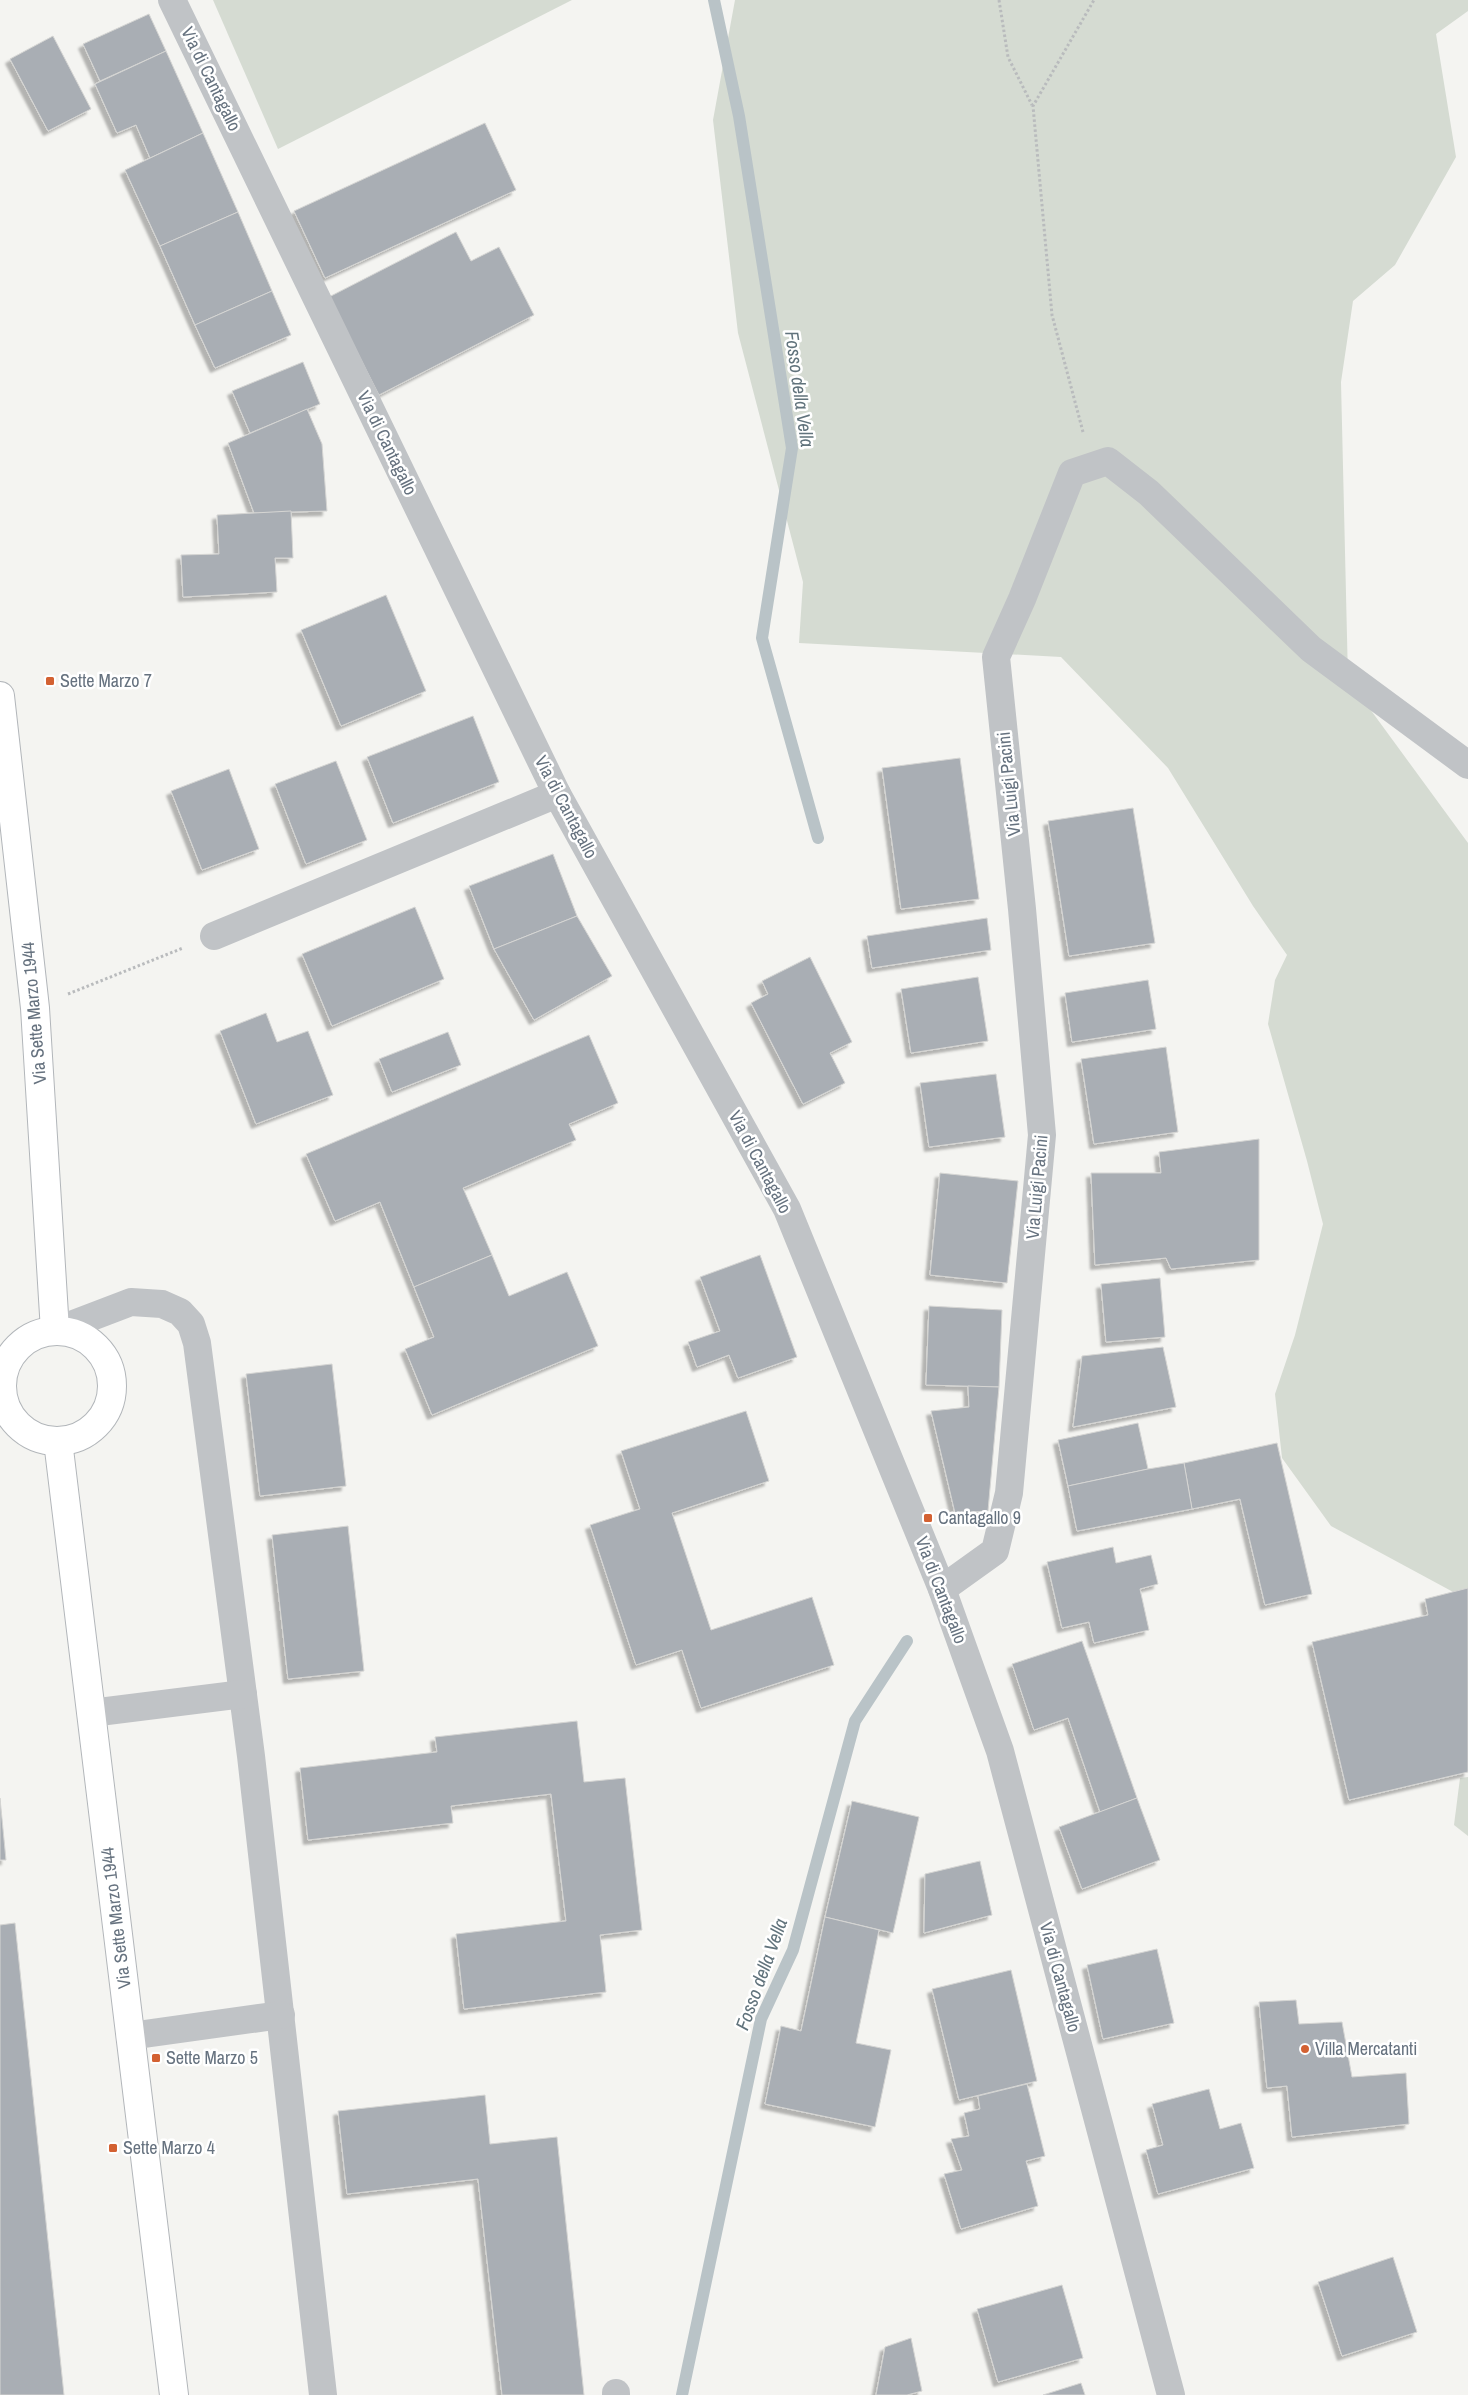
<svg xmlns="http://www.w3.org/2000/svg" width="1468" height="2395" font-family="'Archivo Narrow',sans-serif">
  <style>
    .green { fill: #d5dbd2 }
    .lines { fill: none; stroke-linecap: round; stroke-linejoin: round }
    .stream { stroke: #b9c3c7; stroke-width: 12 }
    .building { fill: #a9aeb4; stroke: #d5d5d3; filter: url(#shadow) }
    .secondary-casing { stroke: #b2b6ba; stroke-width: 30 }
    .path { stroke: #b9bbbd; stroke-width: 3; stroke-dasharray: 2.5 2.5; stroke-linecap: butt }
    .street { stroke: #c0c3c6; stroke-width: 28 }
    .secondary { stroke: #fff; stroke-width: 28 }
    .poi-dot { fill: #d36132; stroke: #fff; stroke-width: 2 }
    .labels { text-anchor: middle; stroke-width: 5; stroke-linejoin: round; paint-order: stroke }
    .street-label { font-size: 18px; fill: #66727f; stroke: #fff }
    .poi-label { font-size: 18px; fill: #66727f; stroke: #fff; text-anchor: start }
    .water-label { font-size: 19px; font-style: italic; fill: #61737c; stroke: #fff }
  </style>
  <defs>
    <filter id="shadow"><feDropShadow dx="-4.5" dy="4.5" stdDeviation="1" flood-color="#0004"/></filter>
  </defs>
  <rect width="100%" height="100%" fill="#f4f4f1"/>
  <g class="green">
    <path d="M 213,0 L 572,0 L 278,149 Z"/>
    <path d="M 735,0 L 1468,0 L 1468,11 L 1436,34 L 1456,157 L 1395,265 L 1353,301 L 1341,382 L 1348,679 L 1468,843 L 1468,1600 L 1331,1526 L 1282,1458 L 1275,1394 L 1295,1335 L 1323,1224 L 1307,1161 L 1268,1024 L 1275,980 L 1287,955 L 1253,906 L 1168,768 L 1061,657 L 799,643 L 803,582 L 738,333 L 713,120 Z"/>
    <path d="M 1468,1777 L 1468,1836 L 1454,1825 L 1460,1778 Z"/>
  </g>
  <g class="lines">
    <g class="stream">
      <path d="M 714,0 L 739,116 L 792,448 L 762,638 L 818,838"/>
      <path d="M 682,2395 L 761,2019 L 793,1950 L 855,1721 L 907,1641"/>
    </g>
  </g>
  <g class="building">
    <path d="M 149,14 L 166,51 L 100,81 L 83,44 Z"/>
    <path d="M 53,36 L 91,109 L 48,131 L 10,59 Z"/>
    <path d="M 166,51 L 203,133 L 150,158 L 136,125 L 117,133 L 95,84 Z"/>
    <path d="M 485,123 L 516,190 L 325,278 L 294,211 Z"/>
    <path d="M 203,133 L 238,212 L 160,246 L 125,170 Z"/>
    <path d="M 238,212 L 272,291 L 195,325 L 160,246 Z"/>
    <path d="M 456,232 L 471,261 L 499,247 L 534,315 L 379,395 L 329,297 Z"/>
    <path d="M 272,291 L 291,335 L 215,368 L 195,325 Z"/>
    <path d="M 303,362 L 320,404 L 250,433 L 232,391 Z"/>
    <path d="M 307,409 L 322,444 L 327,511 L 254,513 L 228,443 Z"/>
    <path d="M 291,511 L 293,558 L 275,558 L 277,592 L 183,597 L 181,555 L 219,554 L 217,515 Z"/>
    <path d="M 386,595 L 426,691 L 341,726 L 301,630 Z"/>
    <path d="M 473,716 L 499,782 L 393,823 L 367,757 Z"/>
    <path d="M 960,758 L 979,899 L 901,909 L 882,768 Z"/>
    <path d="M 336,761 L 367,840 L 306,864 L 275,784 Z"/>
    <path d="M 229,769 L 259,849 L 202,870 L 171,791 Z"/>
    <path d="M 1133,808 L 1155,943 L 1069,956 L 1048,821 Z"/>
    <path d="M 553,854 L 577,916 L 494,949 L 469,886 Z"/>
    <path d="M 415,907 L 444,979 L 332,1026 L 302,954 Z"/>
    <path d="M 577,916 L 612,976 L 534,1020 L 494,949 Z"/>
    <path d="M 987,918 L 991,950 L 872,968 L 867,936 Z"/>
    <path d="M 810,957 L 852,1042 L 830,1053 L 845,1083 L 803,1104 L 751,1003 L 768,994 L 762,981 Z"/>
    <path d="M 978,977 L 988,1041 L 911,1053 L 901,989 Z"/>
    <path d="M 1148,980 L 1156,1029 L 1072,1042 L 1065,993 Z"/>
    <path d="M 266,1013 L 277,1042 L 308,1031 L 333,1095 L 256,1124 L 220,1031 Z"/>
    <path d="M 448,1032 L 461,1065 L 392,1092 L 379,1059 Z"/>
    <path d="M 589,1035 L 618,1103 L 569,1124 L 576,1140 L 463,1188 L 492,1255 L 414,1287 L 380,1202 L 335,1221 L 306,1154 Z"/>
    <path d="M 1166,1047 L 1178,1132 L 1094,1144 L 1081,1059 Z"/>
    <path d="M 996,1074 L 1005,1137 L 929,1147 L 920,1083 Z"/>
    <path d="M 1259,1139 L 1259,1260 L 1171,1269 L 1166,1258 L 1095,1265 L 1091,1173 L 1161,1173 L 1159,1152 Z"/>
    <path d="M 940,1173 L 1018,1181 L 1007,1283 L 930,1275 Z"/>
    <path d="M 492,1255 L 509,1296 L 567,1272 L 598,1346 L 432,1415 L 405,1349 L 434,1337 L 414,1287 Z"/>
    <path d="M 760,1255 L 797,1357 L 738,1378 L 729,1355 L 697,1367 L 688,1342 L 720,1331 L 700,1277 Z"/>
    <path d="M 1160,1278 L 1165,1337 L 1106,1342 L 1101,1284 Z"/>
    <path d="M 929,1306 L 1002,1310 L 999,1387 L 926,1385 Z"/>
    <path d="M 1163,1347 L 1176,1407 L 1073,1427 L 1082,1356 Z"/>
    <path d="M 332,1364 L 346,1486 L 260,1496 L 246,1374 Z"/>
    <path d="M 968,1386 L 999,1387 L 988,1511 L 955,1513 L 931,1411 L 969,1407 Z"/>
    <path d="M 746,1411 L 769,1481 L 672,1513 L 711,1630 L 812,1597 L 834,1665 L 701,1708 L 682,1650 L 636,1665 L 590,1525 L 640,1509 L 621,1451 Z"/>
    <path d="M 1138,1423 L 1148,1469 L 1068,1486 L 1058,1440 Z"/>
    <path d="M 1277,1443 L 1312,1594 L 1265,1605 L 1240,1499 L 1192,1509 L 1184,1463 Z"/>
    <path d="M 1184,1463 L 1192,1509 L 1077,1531 L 1068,1486 L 1148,1469 Z"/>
    <path d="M 348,1526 L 364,1671 L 288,1679 L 272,1535 Z"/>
    <path d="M 1113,1547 L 1116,1563 L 1151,1555 L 1158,1584 L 1140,1589 L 1149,1630 L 1094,1643 L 1089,1622 L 1062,1628 L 1047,1562 Z"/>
    <path d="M 1468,1588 L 1468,1772 L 1349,1800 L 1312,1642 L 1428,1615 L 1425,1599 Z"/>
    <path d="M 1082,1641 L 1137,1798 L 1100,1812 L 1068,1718 L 1034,1730 L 1012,1664 Z"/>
    <path d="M 577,1721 L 584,1782 L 625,1778 L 642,1930 L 600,1935 L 606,1992 L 464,2009 L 456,1934 L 566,1921 L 551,1794 L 451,1806 L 453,1823 L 308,1840 L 300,1768 L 437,1752 L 435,1737 Z"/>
    <path d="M 0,1798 L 6,1860 L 0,1860 Z"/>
    <path d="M 1137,1798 L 1160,1860 L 1082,1889 L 1059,1827 Z"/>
    <path d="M 852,1801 L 919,1817 L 893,1933 L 825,1917 Z"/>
    <path d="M 980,1861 L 992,1915 L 924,1933 L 925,1874 Z"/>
    <path d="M 825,1917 L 879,1930 L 856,2043 L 891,2050 L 875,2127 L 765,2104 L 781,2026 L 801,2031 Z"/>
    <path d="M 15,1923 L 64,2395 L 0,2395 L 0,1925 Z"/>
    <path d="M 1157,1949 L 1174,2023 L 1103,2039 L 1087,1965 Z"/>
    <path d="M 1011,1970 L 1037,2081 L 959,2100 L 932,1989 Z"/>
    <path d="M 1296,2000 L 1299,2024 L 1342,2022 L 1352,2077 L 1406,2073 L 1409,2124 L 1292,2137 L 1287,2086 L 1267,2088 L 1259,2002 Z"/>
    <path d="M 1027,2084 L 1045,2156 L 1026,2161 L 1038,2206 L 961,2229 L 944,2174 L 962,2170 L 951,2139 L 969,2136 L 964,2113 L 980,2109 L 978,2096 Z"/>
    <path d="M 1209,2089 L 1220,2129 L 1241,2123 L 1254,2168 L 1158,2194 L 1146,2150 L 1163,2145 L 1152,2104 Z"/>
    <path d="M 485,2095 L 490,2144 L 557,2137 L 584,2395 L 502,2395 L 478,2179 L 347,2194 L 338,2111 Z"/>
    <path d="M 1393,2257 L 1417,2332 L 1342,2356 L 1318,2282 Z"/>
    <path d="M 1062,2285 L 1083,2358 L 998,2382 L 977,2309 Z"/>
    <path d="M 911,2338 L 922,2391 L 907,2395 L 876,2395 L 885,2347 Z"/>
    <path d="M 1081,2383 L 1085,2395 L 1043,2395 Z"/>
  </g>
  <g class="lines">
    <g class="secondary-casing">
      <g id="secondary">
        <path d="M 0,696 L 35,1008 L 55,1331"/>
        <circle cx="57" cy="1386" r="55"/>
        <path d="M 58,1441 L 174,2395"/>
      </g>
    </g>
    <g class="path">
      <path d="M 999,0 L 1008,57 L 1032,105"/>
      <path d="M 1083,432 L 1052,315 L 1033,106 L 1094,0"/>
      <path d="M 68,994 L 183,948"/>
    </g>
    <g class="street">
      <path d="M 172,0 L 557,794 L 787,1209 L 942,1589 L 1000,1751 L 1171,2395"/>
      <path d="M 214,936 L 557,794"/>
      <path d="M 55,1331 L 131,1302 L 162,1304 L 180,1312 L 191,1324 L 197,1343 L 251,1756 L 323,2395"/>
      <path d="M 0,1377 L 2,1376"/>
      <path d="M 942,1589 L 995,1551 L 1009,1493 L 1042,1135 L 1022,909 L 996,657 L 1022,599 L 1072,473 L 1108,461 L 1149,493 L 1311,649 L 1468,765"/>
      <path d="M 91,1713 L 243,1694"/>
      <path d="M 130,2036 L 281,2015"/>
      <path d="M 616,2395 L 616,2393"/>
    </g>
    <use href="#secondary" class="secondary"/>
  </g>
  <g class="poi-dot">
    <rect x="45" y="676" width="10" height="10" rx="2.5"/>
    <rect x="923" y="1513" width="10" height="10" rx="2.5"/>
    <circle cx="1305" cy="2049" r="5"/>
    <rect x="151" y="2053" width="10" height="10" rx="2.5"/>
    <rect x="108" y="2143" width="10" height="10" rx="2.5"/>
  </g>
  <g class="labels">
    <g class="street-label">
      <text transform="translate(211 79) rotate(64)" y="6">Via di Cantagallo</text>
      <text transform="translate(387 443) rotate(64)" y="6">Via di Cantagallo</text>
      <text transform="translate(1009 784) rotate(-96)" y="6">Via Luigi Pacini</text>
      <text transform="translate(566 807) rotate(62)" y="6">Via di Cantagallo</text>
      <text transform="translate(34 1013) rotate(-95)" y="6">Via Sette Marzo 1944</text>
      <text transform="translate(760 1162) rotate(62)" y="6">Via di Cantagallo</text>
      <text transform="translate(1037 1187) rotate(-85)" y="6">Via Luigi Pacini</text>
      <text transform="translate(941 1590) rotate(69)" y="6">Via di Cantagallo</text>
      <text transform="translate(116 1918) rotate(-97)" y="6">Via Sette Marzo 1944</text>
      <text transform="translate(1060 1977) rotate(75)" y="6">Via di Cantagallo</text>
    </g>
    <g class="poi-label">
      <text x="60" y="687">Sette Marzo 7</text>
      <text x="938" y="1524">Cantagallo 9</text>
      <text x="1315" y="2055">Villa Mercatanti</text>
      <text x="166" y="2064">Sette Marzo 5</text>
      <text x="123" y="2154">Sette Marzo 4</text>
    </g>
    <g class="water-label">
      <text transform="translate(800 389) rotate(82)" y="7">Fosso della Vella</text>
      <text transform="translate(761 1974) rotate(-70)" y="7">Fosso della Vella</text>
    </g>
  </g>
</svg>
